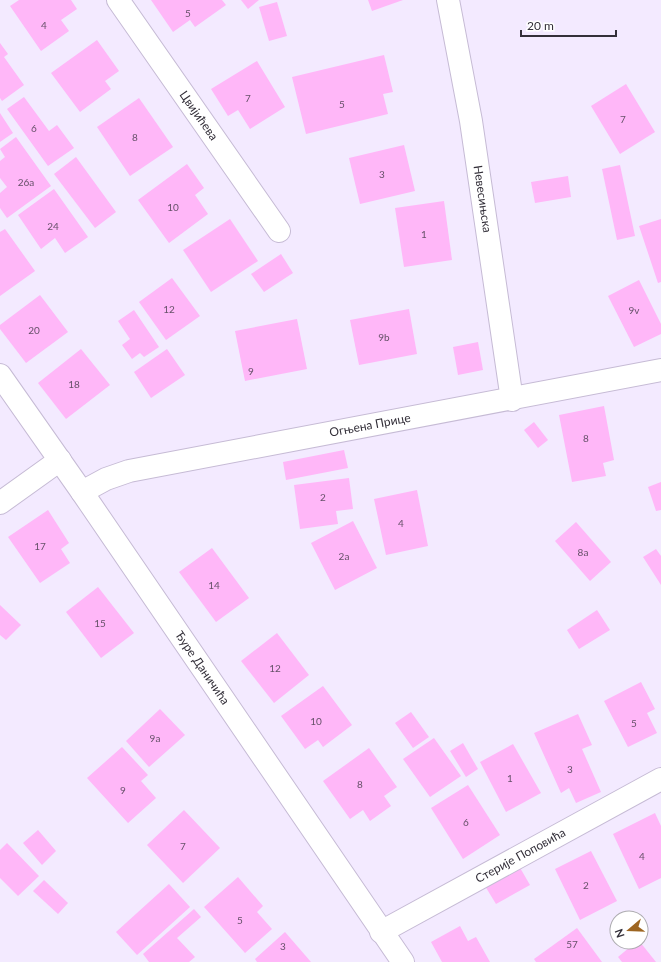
<svg xmlns="http://www.w3.org/2000/svg" width="661" height="962" font-family="Lato,sans-serif">
  <style>
    .building { fill: #ffb7f8 }
    .lines { fill: none; stroke-linecap: round; stroke-linejoin: round }
    .street-casing { stroke: #c6bbd5; stroke-width: 24 }
    .street { stroke: #fff; stroke-width: 22 }
    .labels { text-anchor: middle; stroke-width: 4; stroke-linejoin: round; paint-order: stroke }
    .number-label { font-size: 10px; fill: #665169 }
    .street-label { font-size: 12px; fill: #332f39; stroke: #fff }
  </style>
  <rect width="100%" height="100%" fill="#f3eaff"/>
  <g class="building">
    <path d="M 19,0 L 71,0 L 77,9 L 61,20 L 69,31 L 41,51 L 10,6 Z"/>
    <path d="M 151,0 L 222,0 L 226,5 L 195,27 L 190,20 L 173,32 Z"/>
    <path d="M 241,0 L 259,0 L 248,9 Z"/>
    <path d="M 368,0 L 403,0 L 372,11 Z"/>
    <path d="M 277,2 L 287,36 L 269,41 L 259,7 Z"/>
    <path d="M 97,40 L 119,71 L 105,81 L 111,89 L 80,112 L 51,73 Z"/>
    <path d="M 0,43 L 8,54 L 4,57 L 24,85 L 2,101 L 0,98 Z"/>
    <path d="M 384,55 L 393,92 L 383,94 L 388,114 L 306,134 L 292,77 Z"/>
    <path d="M 257,61 L 285,107 L 250,129 L 238,110 L 228,116 L 211,89 Z"/>
    <path d="M 626,84 L 655,132 L 620,154 L 591,106 Z"/>
    <path d="M 24,97 L 49,131 L 57,125 L 74,148 L 48,166 L 7,109 Z"/>
    <path d="M 139,98 L 173,147 L 130,176 L 97,127 Z"/>
    <path d="M 0,113 L 13,133 L 0,142 Z"/>
    <path d="M 16,137 L 51,186 L 7,218 L 0,208 L 0,193 L 7,187 L 0,178 L 0,161 L 5,157 L 0,149 Z"/>
    <path d="M 404,145 L 415,191 L 360,204 L 349,158 Z"/>
    <path d="M 76,157 L 116,212 L 95,228 L 54,174 Z"/>
    <path d="M 187,164 L 204,188 L 195,195 L 208,214 L 169,243 L 138,200 Z"/>
    <path d="M 620,165 L 635,236 L 617,240 L 602,169 Z"/>
    <path d="M 568,176 L 571,197 L 535,203 L 531,182 Z"/>
    <path d="M 54,189 L 88,237 L 65,253 L 55,238 L 41,249 L 18,215 Z"/>
    <path d="M 444,201 L 452,260 L 404,267 L 395,208 Z"/>
    <path d="M 230,219 L 258,261 L 211,292 L 183,250 Z"/>
    <path d="M 661,219 L 661,282 L 658,283 L 639,226 Z"/>
    <path d="M 5,229 L 35,271 L 0,296 L 0,232 Z"/>
    <path d="M 281,254 L 293,273 L 264,292 L 251,274 Z"/>
    <path d="M 172,278 L 200,316 L 166,340 L 139,302 Z"/>
    <path d="M 639,280 L 661,324 L 661,334 L 634,347 L 608,296 Z"/>
    <path d="M 40,295 L 68,332 L 26,363 L 0,329 L 0,325 Z"/>
    <path d="M 409,309 L 417,354 L 359,365 L 350,320 Z"/>
    <path d="M 134,310 L 159,347 L 144,357 L 140,353 L 132,359 L 122,345 L 130,339 L 118,321 Z"/>
    <path d="M 297,319 L 307,369 L 245,381 L 235,331 Z"/>
    <path d="M 478,342 L 483,370 L 458,375 L 453,347 Z"/>
    <path d="M 81,349 L 110,385 L 66,419 L 38,383 Z"/>
    <path d="M 167,349 L 185,375 L 151,398 L 134,372 Z"/>
    <path d="M 604,406 L 614,460 L 603,463 L 606,476 L 572,482 L 559,415 Z"/>
    <path d="M 534,422 L 548,440 L 538,448 L 524,430 Z"/>
    <path d="M 344,450 L 348,468 L 286,480 L 283,462 Z"/>
    <path d="M 349,478 L 353,509 L 336,511 L 338,524 L 300,529 L 294,485 Z"/>
    <path d="M 661,482 L 661,510 L 656,511 L 648,487 Z"/>
    <path d="M 417,490 L 428,546 L 386,555 L 374,499 Z"/>
    <path d="M 48,510 L 69,543 L 61,549 L 70,563 L 40,583 L 8,537 Z"/>
    <path d="M 353,521 L 377,568 L 335,590 L 311,543 Z"/>
    <path d="M 576,522 L 611,562 L 590,581 L 555,541 Z"/>
    <path d="M 212,548 L 249,598 L 216,622 L 179,572 Z"/>
    <path d="M 656,549 L 661,556 L 661,585 L 643,557 Z"/>
    <path d="M 98,587 L 134,633 L 101,658 L 66,612 Z"/>
    <path d="M 0,605 L 21,625 L 6,640 L 0,635 Z"/>
    <path d="M 597,610 L 610,630 L 579,649 L 567,630 Z"/>
    <path d="M 277,633 L 309,675 L 274,703 L 241,661 Z"/>
    <path d="M 641,682 L 655,709 L 647,713 L 657,733 L 628,747 L 604,701 Z"/>
    <path d="M 323,686 L 352,725 L 323,747 L 318,740 L 305,749 L 281,716 Z"/>
    <path d="M 160,709 L 185,735 L 149,767 L 126,741 Z"/>
    <path d="M 411,712 L 429,737 L 413,748 L 395,723 Z"/>
    <path d="M 578,714 L 592,745 L 582,749 L 601,792 L 576,803 L 569,788 L 561,793 L 534,733 Z"/>
    <path d="M 434,738 L 461,776 L 430,797 L 403,759 Z"/>
    <path d="M 463,743 L 478,769 L 466,777 L 450,751 Z"/>
    <path d="M 513,744 L 541,793 L 506,812 L 480,762 Z"/>
    <path d="M 122,747 L 148,775 L 141,781 L 156,798 L 128,823 L 87,778 Z"/>
    <path d="M 369,748 L 397,787 L 384,796 L 391,806 L 370,821 L 363,810 L 350,819 L 323,781 Z"/>
    <path d="M 468,785 L 500,835 L 463,859 L 431,808 Z"/>
    <path d="M 184,810 L 220,848 L 183,883 L 147,845 Z"/>
    <path d="M 655,813 L 661,826 L 661,878 L 639,889 L 613,834 Z"/>
    <path d="M 38,830 L 56,851 L 42,865 L 23,843 Z"/>
    <path d="M 7,843 L 39,876 L 18,896 L 0,878 L 0,850 Z"/>
    <path d="M 591,851 L 617,901 L 580,920 L 555,869 Z"/>
    <path d="M 519,866 L 530,885 L 496,904 L 485,886 Z"/>
    <path d="M 238,877 L 263,906 L 257,912 L 272,929 L 245,953 L 204,907 Z"/>
    <path d="M 44,880 L 68,903 L 58,914 L 33,891 Z"/>
    <path d="M 169,884 L 190,907 L 137,955 L 116,932 Z"/>
    <path d="M 194,909 L 201,917 L 177,938 L 195,957 L 189,962 L 149,962 L 143,954 Z"/>
    <path d="M 460,926 L 468,941 L 476,937 L 490,962 L 442,962 L 431,942 Z"/>
    <path d="M 577,928 L 602,962 L 536,962 L 534,959 Z"/>
    <path d="M 285,932 L 311,962 L 257,962 L 255,959 Z"/>
    <path d="M 636,942 L 640,942 L 656,962 L 622,962 L 618,957 Z"/>
  </g>
  <g class="lines">
    <g class="street-casing">
      <g id="street">
        <path id="s1" d="M 118,0 L 279,231"/>
        <path id="s2" d="M 448,0 L 471,121 L 512,400"/>
        <path id="s3" d="M 0,375 L 82,492 L 403,962"/>
        <path id="s4" d="M 82,492 L 106,479 L 129,471 L 661,370"/>
        <path d="M 0,503 L 60,460"/>
        <path id="s5" d="M 381,932 L 661,779"/>
      </g>
    </g>
    <use href="#street" class="street"/>
  </g>
  <g class="labels">
    <g class="number-label">
      <text x="188" y="17">5</text>
      <text x="44" y="29">4</text>
      <text x="248" y="102">7</text>
      <text x="342" y="108">5</text>
      <text x="623" y="123">7</text>
      <text x="34" y="132">6</text>
      <text x="135" y="141">8</text>
      <text x="382" y="178">3</text>
      <text x="26" y="186">26a</text>
      <text x="173" y="211">10</text>
      <text x="53" y="230">24</text>
      <text x="424" y="238">1</text>
      <text x="169" y="313">12</text>
      <text x="634" y="314">9v</text>
      <text x="34" y="334">20</text>
      <text x="384" y="341">9b</text>
      <text x="251" y="375">9</text>
      <text x="74" y="388">18</text>
      <text x="586" y="442">8</text>
      <text x="323" y="501">2</text>
      <text x="401" y="527">4</text>
      <text x="40" y="550">17</text>
      <text x="583" y="556">8a</text>
      <text x="344" y="560">2a</text>
      <text x="214" y="589">14</text>
      <text x="100" y="627">15</text>
      <text x="275" y="672">12</text>
      <text x="316" y="725">10</text>
      <text x="634" y="727">5</text>
      <text x="155" y="742">9a</text>
      <text x="570" y="773">3</text>
      <text x="510" y="782">1</text>
      <text x="360" y="788">8</text>
      <text x="123" y="794">9</text>
      <text x="466" y="826">6</text>
      <text x="183" y="850">7</text>
      <text x="642" y="860">4</text>
      <text x="586" y="889">2</text>
      <text x="240" y="924">5</text>
      <text x="572" y="948">57</text>
      <text x="283" y="950">3</text>
    </g>
    <g class="street-label">
      <text dy="4" stroke="none"><textPath href="#s1" startOffset="141">Цвијићева</textPath></text>
      <text dy="4" stroke="none"><textPath href="#s2" startOffset="202">Невесињска</textPath></text>
      <text dy="4" stroke="none"><textPath href="#s4" startOffset="297">Огњена Прице</textPath></text>
      <text dy="4" stroke="none"><textPath href="#s3" startOffset="356">Ђуре Даничића</textPath></text>
      <text dy="4" stroke="none"><textPath href="#s5" startOffset="159">Стерије Поповића</textPath></text>
    </g>
  </g>
  <g transform="translate(629 930) rotate(251)"><circle r="19" fill="#ffffff" stroke="#adacb0"/>
  <path d="M0-3L7 15L0 10L-7 15Z" fill="#9d6521"/>
  <text y="-6" font-size="11" font-weight="bold" text-anchor="middle" fill="#332f39">N</text>
  </g>
  <path d="M521 30v6h95v-6" fill="none" stroke="#332f39" stroke-width="2"/>
  <text x="527" y="30" font-size="12" fill="#332f39" stroke="#ffffff" stroke-width="3" paint-order="stroke">20 m</text>
</svg>
